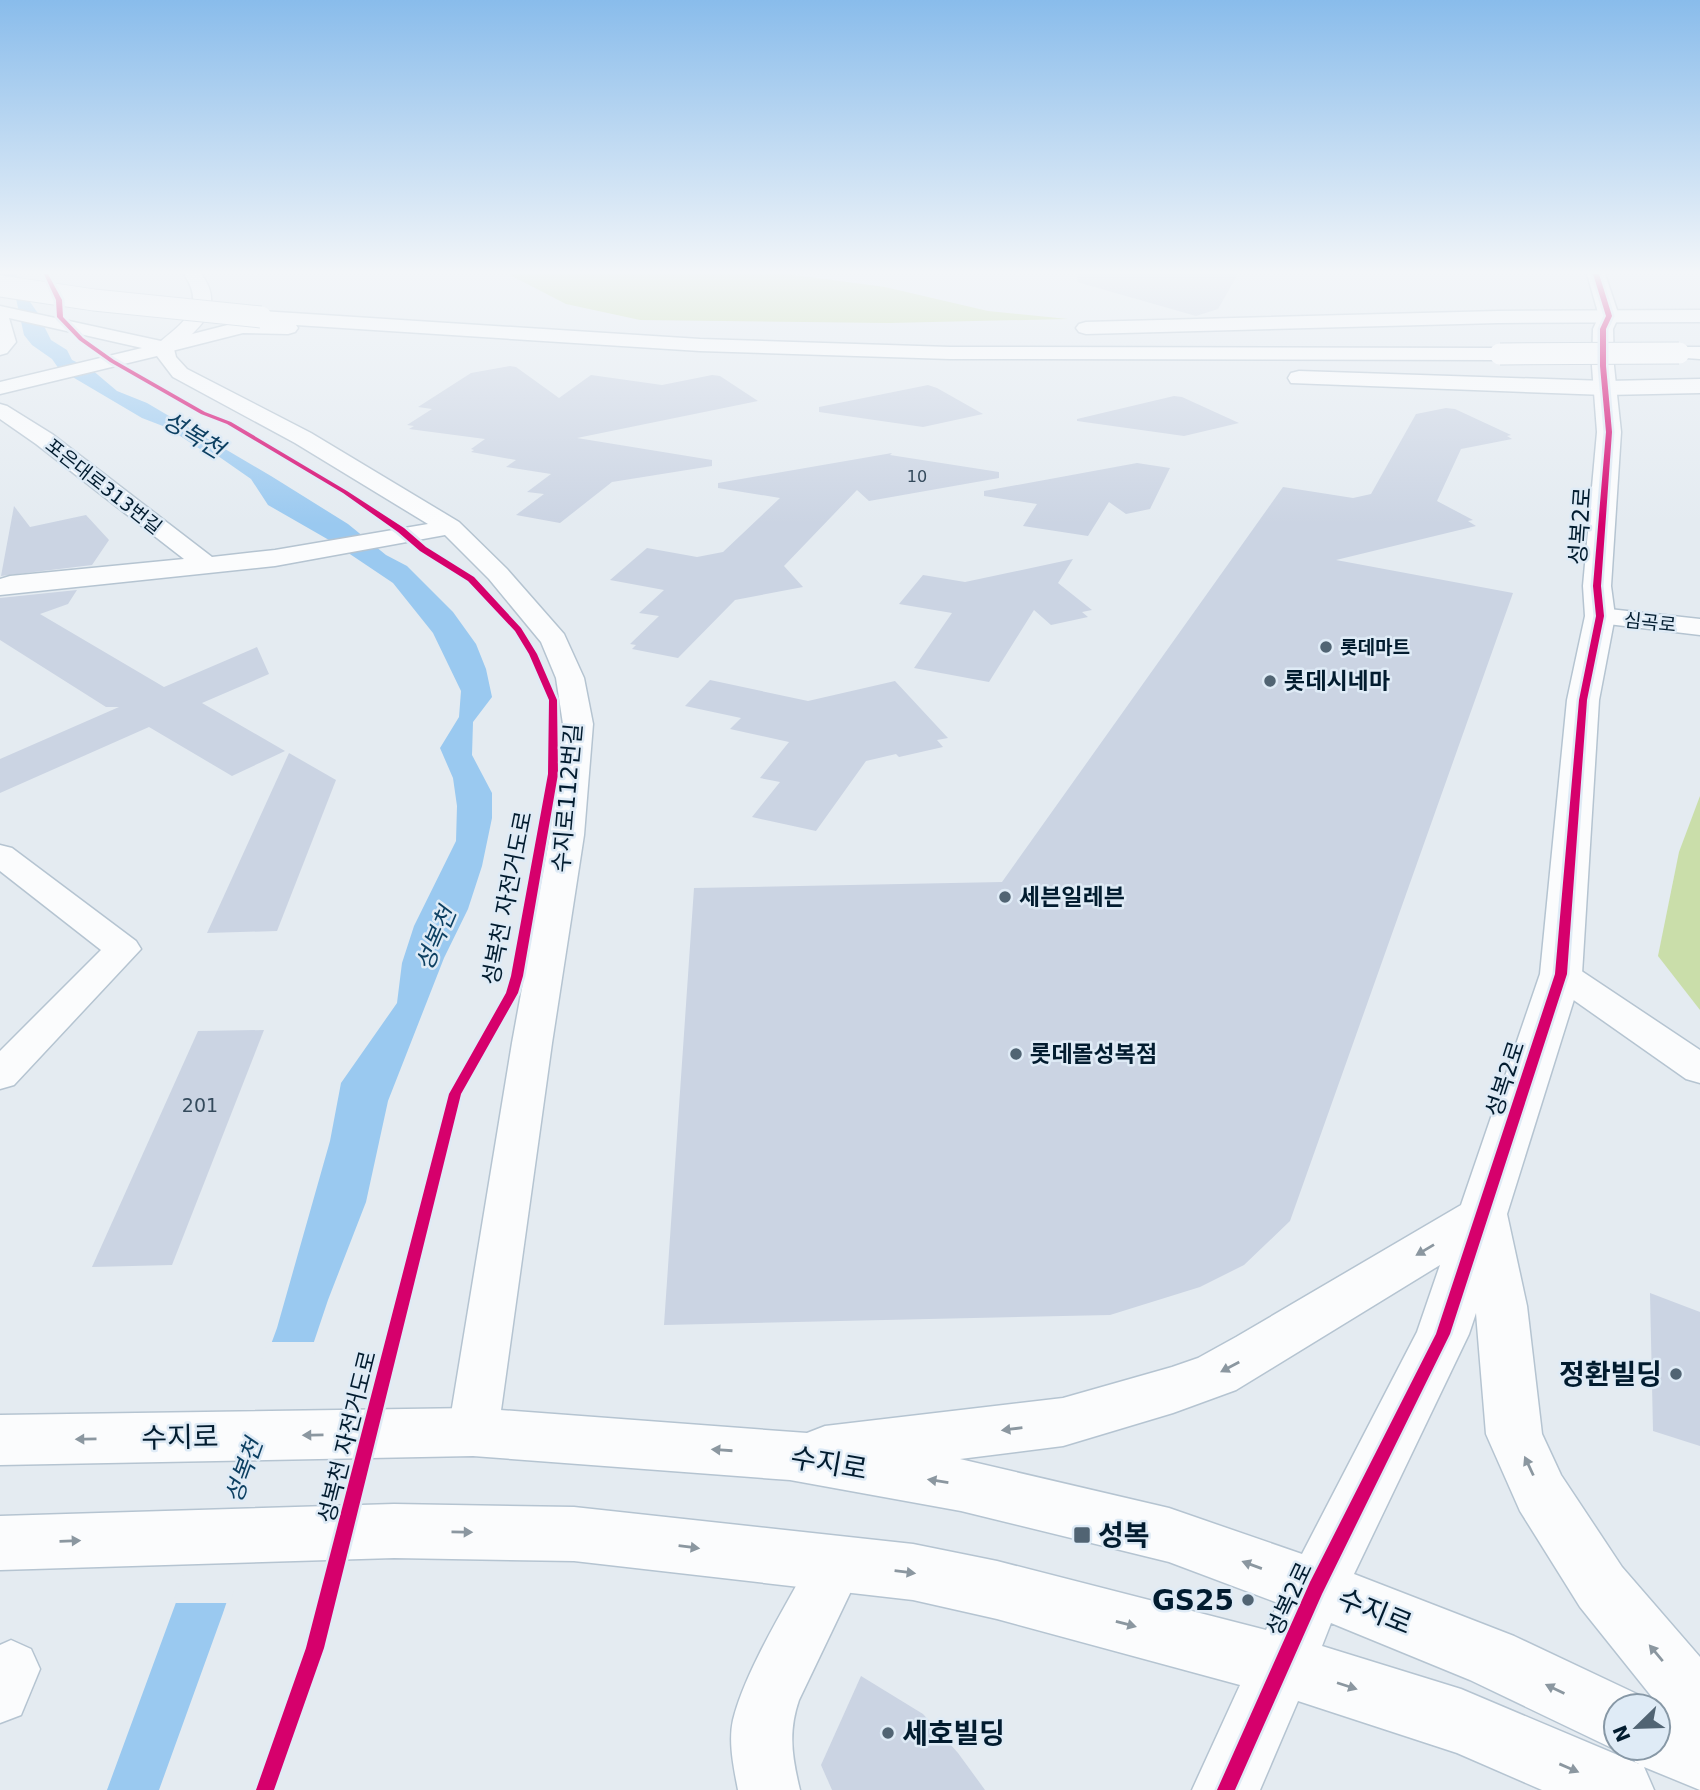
<svg xmlns="http://www.w3.org/2000/svg" width="1700" height="1790" font-family="'DejaVu Sans','Noto Sans KR',sans-serif">
  <style>
    .green { fill: #cadeaa }
    .water { fill: #9ac9f0 }
    .pier { fill: #e4ebf1 }
    .building { fill: #cbd4e3 }
    .lines { fill: none; stroke-linecap: round; stroke-linejoin: round }
    .street-casing { stroke: #b5c4d1; stroke-width: 3 }
    .secondary-casing { stroke: #b5c4d1; stroke-width: 3 }
    .primary-casing { stroke: #b5c4d1; stroke-width: 3 }
    .street { fill: #fbfcfd; fill-rule: evenodd }
    .secondary { fill: #fbfcfd; fill-rule: evenodd }
    .primary { fill: #fbfcfd; fill-rule: evenodd }
    .primary-bridge-casing { stroke: #b5c4d1; stroke-width: 23; stroke-linecap: butt }
    .primary-bridge { stroke: #fbfcfd; stroke-width: 21 }
    .cycleway-casing { stroke: #dfebf6; stroke-width: 5 }
    .cycleway { fill: #d6006c; fill-rule: evenodd }
    .oneway { fill: #8b97a0 }
    .poi-dot { fill: #516473; stroke: #dfebf6; stroke-width: 2.5 }
    .labels { text-anchor: middle; stroke-width: 5; stroke-linejoin: round; paint-order: stroke }
    .far-number-label { font-size: 16px; fill: #344a5c }
    .far-street-label { font-size: 19px; fill: #021c2f; stroke: #dfebf6 }
    .far-poi-label { font-size: 19px; font-weight: bold; fill: #021c2f; stroke: #dfebf6; text-anchor: start }
    .number-label { font-size: 19px; fill: #344a5c }
    .street-label { font-size: 23px; fill: #021c2f; stroke: #dfebf6 }
    .poi-label { font-size: 23px; font-weight: bold; fill: #021c2f; stroke: #dfebf6; text-anchor: start }
    .water-label { font-size: 24px; font-style: italic; fill: #0d4062; stroke: #dfebf6 }
    .near-poi-label { font-size: 28px; font-weight: bold; fill: #021c2f; stroke: #dfebf6; text-anchor: end }
    .near-street-label { font-size: 28px; fill: #021c2f; stroke: #dfebf6 }
  </style>
  <rect width="100%" height="100%" fill="#e4ebf1"/>
  <g class="green">
    <path d="M 508,274 L 787,274 L 885,287 L 988,311 L 1068,319 L 889,323 L 640,320 L 566,304 Z"/>
    <path d="M 1700,796 L 1700,1010 L 1658,956 L 1679,852 Z"/>
  </g>
  <path class="water" d="M 0,274 L 16,274 L 22,290 L 37,312 L 51,340 L 67,350 L 72,360 L 91,369 L 117,391 L 147,403 L 271,476 L 348,524 L 386,555 L 407,566 L 453,612 L 476,644 L 486,669 L 492,697 L 473,722 L 472,755 L 492,793 L 492,818 L 482,866 L 468,909 L 444,958 L 388,1101 L 366,1202 L 328,1300 L 223,1613 L 159,1790 L 107,1790 L 277,1328 L 330,1141 L 341,1083 L 397,1003 L 402,963 L 414,926 L 456,841 L 457,806 L 453,778 L 440,748 L 459,717 L 461,691 L 433,633 L 393,583 L 329,540 L 268,505 L 251,479 L 218,456 L 203,451 L 168,428 L 142,418 L 59,369 L 52,359 L 32,345 L 24,335 L 15,294 Z"/>
  <path class="pier" d="M 268,1342 L 318,1342 L 230,1603 L 173,1603 Z"/>
  <g class="building">
    <path d="M 1078,274 L 1238,274 L 1218,309 L 1196,316 L 1077,282 Z"/>
    <path d="M 510,366 L 516,367 L 559,398 L 591,375 L 662,385 L 712,375 L 720,376 L 758,401 L 577,438 L 712,460 L 712,466 L 612,482 L 560,523 L 516,515 L 544,494 L 527,492 L 551,474 L 506,467 L 516,460 L 471,452 L 474,450 L 471,449 L 485,439 L 409,429 L 414,426 L 407,425 L 432,409 L 418,407 L 471,373 Z"/>
    <path d="M 928,385 L 937,388 L 983,414 L 923,427 L 819,412 L 819,407 Z"/>
    <path d="M 1174,396 L 1182,397 L 1239,423 L 1184,436 L 1077,421 L 1077,419 Z"/>
    <path d="M 1446,408 L 1455,409 L 1511,435 L 1507,436 L 1512,439 L 1461,449 L 1437,501 L 1473,520 L 1468,521 L 1476,526 L 1336,560 L 1513,593 L 1290,1221 L 1244,1265 L 1200,1287 L 1110,1315 L 664,1325 L 694,888 L 1002,882 L 1283,487 L 1353,498 L 1371,494 L 1416,414 Z"/>
    <path d="M 892,453 L 890,455 L 999,472 L 999,478 L 869,501 L 857,490 L 784,566 L 803,587 L 735,600 L 678,658 L 632,649 L 636,645 L 630,644 L 659,616 L 639,613 L 664,590 L 610,580 L 647,548 L 697,557 L 723,552 L 780,498 L 718,488 L 718,483 Z"/>
    <path d="M 1137,463 L 1170,468 L 1150,509 L 1126,514 L 1109,502 L 1088,536 L 1023,526 L 1037,504 L 984,496 L 984,491 Z"/>
    <path d="M 14,506 L 30,527 L 86,515 L 109,540 L 92,565 L 1,576 Z"/>
    <path d="M 1073,559 L 1058,583 L 1092,610 L 1082,612 L 1088,617 L 1051,625 L 1034,610 L 989,682 L 914,668 L 952,613 L 899,604 L 923,575 L 965,582 Z"/>
    <path d="M 77,590 L 68,604 L 40,614 L 164,687 L 257,647 L 269,674 L 202,703 L 285,751 L 232,776 L 149,727 L 0,793 L 0,759 L 119,707 L 106,707 L 0,640 L 0,598 Z"/>
    <path d="M 710,680 L 808,701 L 895,681 L 948,738 L 937,740 L 943,747 L 899,757 L 896,754 L 866,761 L 816,831 L 752,817 L 780,782 L 760,778 L 789,742 L 730,729 L 741,718 L 685,706 Z"/>
    <path d="M 289,753 L 336,780 L 277,931 L 207,933 Z"/>
    <path d="M 264,1030 L 172,1265 L 92,1267 L 198,1031 Z"/>
    <path d="M 1650,1293 L 1700,1312 L 1700,1446 L 1653,1431 Z"/>
    <path d="M 861,1676 L 923,1714 L 958,1753 L 985,1790 L 832,1790 L 821,1765 Z"/>
  </g>
  <g class="lines">
    <g class="street-casing">
      <g id="street">
        <path d="M 184,274 L 201,274 C 226,306 200,329 174,349 L 176,357 L 187,369 L 311,433 L 459,522 L 507,569 L 564,634 L 584,678 L 593,724 L 584,835 L 552,1043 L 498,1432 L 491,1448 L 473,1454 L 455,1448 L 448,1432 L 512,1043 L 550,835 L 563,724 L 556,678 L 541,642 L 489,579 L 445,535 L 275,566 L 0,595 L 0,579 L 10,576 L 184,559 L 36,444 L 0,419 L 0,404 L 7,406 L 52,434 L 212,557 L 275,550 L 428,524 L 295,443 L 173,377 L 157,356 L 0,394 L 0,382 L 142,348 L 9,318 L 16,342 L 7,353 L 0,355 L 0,306 L 161,341 C 187,320 205,306 184,274 Z"/>
        <path d="M 1600,608 L 1700,619 L 1700,635 L 1591,622 L 1587,616 L 1591,610 Z"/>
        <path d="M 0,845 L 12,848 L 136,941 L 141,949 L 14,1085 L 0,1089 L 0,1051 L 101,950 L 0,871 Z"/>
        <path d="M 1561,962 L 1574,966 L 1700,1050 L 1700,1083 L 1686,1079 L 1548,982 L 1542,974 L 1548,966 Z"/>
        <path d="M 837,1538 L 856,1546 L 864,1564 L 799,1700 C 788,1732 792,1757 800,1790 L 738,1790 C 734,1769 728,1742 733,1720 C 746,1667 792,1596 818,1546 Z"/>
        <path d="M 11,1640 L 31,1649 L 40,1669 L 21,1715 L 0,1723 L 0,1645 Z"/>
      </g>
    </g>
    <g class="secondary-casing">
      <path id="secondary" d="M 1587,274 L 1605,274 L 1619,316 L 1613,329 L 1614,366 L 1621,432 L 1611,586 L 1615,616 L 1599,700 L 1582,974 L 1507,1214 L 1527,1306 L 1542,1434 L 1561,1475 L 1622,1567 L 1700,1657 L 1700,1790 L 1644,1767 L 1654,1790 L 1542,1790 L 1457,1753 L 1298,1701 L 1260,1790 L 1192,1790 L 1240,1685 L 997,1619 L 913,1600 L 574,1561 L 394,1558 L 0,1570 L 0,1516 L 394,1504 L 574,1507 L 913,1544 L 997,1561 L 1266,1630 L 1278,1603 L 1169,1562 L 961,1511 L 790,1480 L 473,1456 L 0,1465 L 0,1415 L 473,1408 L 807,1433 L 825,1426 L 1063,1398 L 1172,1367 L 1198,1358 L 1236,1337 L 1461,1205 L 1540,974 L 1567,700 L 1585,616 L 1583,586 L 1597,432 L 1592,366 L 1593,329 L 1599,316 ZM 1440,1265 L 1417,1332 L 1302,1554 L 1169,1508 L 960,1459 L 1063,1446 L 1173,1413 L 1236,1390 ZM 1476,1313 L 1486,1434 L 1520,1511 L 1580,1607 L 1660,1707 L 1658,1748 L 1629,1748 L 1635,1762 L 1639,1764 L 1461,1689 L 1322,1646 L 1331,1623 L 1470,1680 L 1616,1750 L 1622,1748 L 1616,1748 L 1616,1706 L 1643,1706 L 1639,1695 L 1514,1636 L 1354,1574 L 1469,1334 Z"/>
    </g>
    <g class="primary-casing">
      <g id="primary">
        <path d="M 1700,310 L 1700,322 L 1498,323 L 1086,334 L 1079,332 L 1076,328 L 1079,324 L 1086,322 L 1498,311 Z"/>
        <path d="M 261,311 L 700,339 L 950,347 L 1500,348 L 1507,350 L 1511,354 L 1507,358 L 1500,360 L 950,359 L 700,351 L 296,325 L 298,328 L 295,332 L 288,334 L 243,333 L 164,353 L 157,351 L 154,347 L 157,343 L 243,321 L 254,321 L 251,317 L 254,313 Z"/>
        <path d="M 1679,347 L 1700,347 L 1700,359 L 1672,357 L 1668,353 L 1672,349 Z"/>
        <path d="M 1299,371 L 1606,381 L 1700,379 L 1700,393 L 1606,395 L 1291,383 L 1288,378 L 1291,373 Z"/>
      </g>
    </g>
    <use href="#street" class="street"/>
    <use href="#secondary" class="secondary"/>
    <use href="#primary" class="primary"/>
    <g class="primary-bridge-casing">
      <g id="primary-bridge">
        <path d="M 0,286 L 94,300 L 261,317"/>
        <path d="M 1500,354 L 1679,353"/>
      </g>
    </g>
    <use href="#primary-bridge" class="primary-bridge"/>
    <g class="cycleway-casing">
      <g id="cycleway">
        <path d="M 44,274 L 48,274 L 62,300 L 63,317 L 83,338 L 114,360 L 205,412 L 231,422 L 347,491 L 404,528 L 426,547 L 474,577 L 521,628 L 537,654 L 557,700 L 558,774 L 523,976 L 518,993 L 461,1094 L 324,1648 L 274,1790 L 256,1790 L 306,1648 L 449,1094 L 506,993 L 511,976 L 548,774 L 549,700 L 529,654 L 515,631 L 468,581 L 420,551 L 398,532 L 343,493 L 227,424 L 201,414 L 110,362 L 79,340 L 57,317 L 56,300 Z"/>
        <path d="M 1593,274 L 1599,274 L 1612,316 L 1606,329 L 1606,366 L 1612,432 L 1601,586 L 1604,616 L 1587,700 L 1567,974 L 1450,1334 L 1322,1594 L 1235,1790 L 1217,1790 L 1310,1582 L 1436,1334 L 1555,974 L 1579,700 L 1596,616 L 1593,586 L 1606,432 L 1600,366 L 1600,329 L 1606,316 Z"/>
      </g>
    </g>
    <use href="#cycleway" class="cycleway"/>
  </g>
  <defs><path id="oneway-solid" d="M-6-.8H1V-3.2L6.5 0L1 3.2V.8H-6Z" transform="scale(1.75)"/></defs>
  <g class="oneway">
    <use href="#oneway-solid" transform="translate(1425 1250) rotate(149)"/>
    <use href="#oneway-solid" transform="translate(1230 1367) rotate(152)"/>
    <use href="#oneway-solid" transform="translate(1012 1429) rotate(173)"/>
    <use href="#oneway-solid" transform="translate(313 1435) rotate(179)"/>
    <use href="#oneway-solid" transform="translate(86 1439) rotate(179)"/>
    <use href="#oneway-solid" transform="translate(722 1450) rotate(-176)"/>
    <use href="#oneway-solid" transform="translate(1529 1466) rotate(-115)"/>
    <use href="#oneway-solid" transform="translate(938 1481) rotate(-171)"/>
    <use href="#oneway-solid" transform="translate(462 1532) rotate(1)"/>
    <use href="#oneway-solid" transform="translate(70 1541) rotate(-2)"/>
    <use href="#oneway-solid" transform="translate(689 1547) rotate(7)"/>
    <use href="#oneway-solid" transform="translate(1252 1565) rotate(-160)"/>
    <use href="#oneway-solid" transform="translate(905 1572) rotate(7)"/>
    <use href="#oneway-solid" transform="translate(1126 1624) rotate(15)"/>
    <use href="#oneway-solid" transform="translate(1656 1653) rotate(-130)"/>
    <use href="#oneway-solid" transform="translate(1347 1686) rotate(18)"/>
    <use href="#oneway-solid" transform="translate(1555 1689) rotate(-154)"/>
    <use href="#oneway-solid" transform="translate(1569 1768) rotate(23)"/>
  </g>
  <linearGradient id="sky" x2="0" y2="1"><stop stop-color="#89bceb"/><stop offset="0.52" stop-color="#f3f6f9"/><stop offset="1" stop-color="#f3f6f9" stop-opacity="0"/></linearGradient>
  <rect width="1700" height="524" fill="url(#sky)"/>
  <g class="poi-dot">
    <circle cx="1326" cy="647" r="7"/>
    <circle cx="1270" cy="681" r="7"/>
    <circle cx="1005" cy="897" r="7"/>
    <circle cx="1016" cy="1054" r="7"/>
    <circle cx="1676" cy="1374" r="7"/>
    <rect x="1073" y="1526" width="18" height="18" rx="3.5"/>
    <circle cx="1248" cy="1600" r="7"/>
    <circle cx="888" cy="1733" r="7"/>
  </g>
  <g class="labels">
    <g class="far-number-label">
      <text x="917" y="482">10</text>
    </g>
    <g class="far-street-label">
      <text transform="translate(104 486) rotate(38)" y="7">포은대로313번길</text>
      <text transform="translate(1650 622) rotate(6)" y="7">심곡로</text>
    </g>
    <g class="far-poi-label">
      <text x="1340" y="654">롯데마트</text>
    </g>
    <g class="number-label">
      <text x="200" y="1112">201</text>
    </g>
    <g class="street-label">
      <text transform="translate(1580 526) rotate(-86)" y="8">성복2로</text>
      <text transform="translate(567 798) rotate(-85)" y="8">수지로112번길</text>
      <text transform="translate(507 898) rotate(-79)" y="8">성복천 자전거도로</text>
      <text transform="translate(1505 1079) rotate(-72)" y="8">성복2로</text>
      <text transform="translate(347 1437) rotate(-76)" y="8">성복천 자전거도로</text>
      <text transform="translate(1289 1599) rotate(-65)" y="8">성복2로</text>
    </g>
    <g class="poi-label">
      <text x="1284" y="689">롯데시네마</text>
      <text x="1019" y="905">세븐일레븐</text>
      <text x="1030" y="1062">롯데몰성복점</text>
    </g>
    <g class="water-label">
      <text transform="translate(193 435) rotate(31)" y="8">성복천</text>
      <text transform="translate(436 939) rotate(-67)" y="8">성복천</text>
      <text transform="translate(244 1471) rotate(-70)" y="8">성복천</text>
    </g>
    <g class="near-poi-label">
      <text x="1662" y="1384">정환빌딩</text>
      <text x="1098" y="1545" text-anchor="start">성복</text>
      <text x="1234" y="1610">GS25</text>
      <text x="902" y="1743" text-anchor="start">세호빌딩</text>
    </g>
    <g class="near-street-label">
      <text transform="translate(180 1437) rotate(-1)" y="10">수지로</text>
      <text transform="translate(829 1463) rotate(10)" y="10">수지로</text>
      <text transform="translate(1375 1611) rotate(22)" y="10">수지로</text>
    </g>
  </g>
  <g transform="translate(1637 1727) rotate(247)"><circle r="33" fill="#dfebf6" stroke="#8798a6" stroke-width="2"/>
  <path d="M0-5L12 26L0 18L-12 26Z" fill="#516473"/>
  <text y="-10" font-size="19" font-weight="bold" text-anchor="middle" fill="#021c2f">N</text>
  </g>
</svg>
